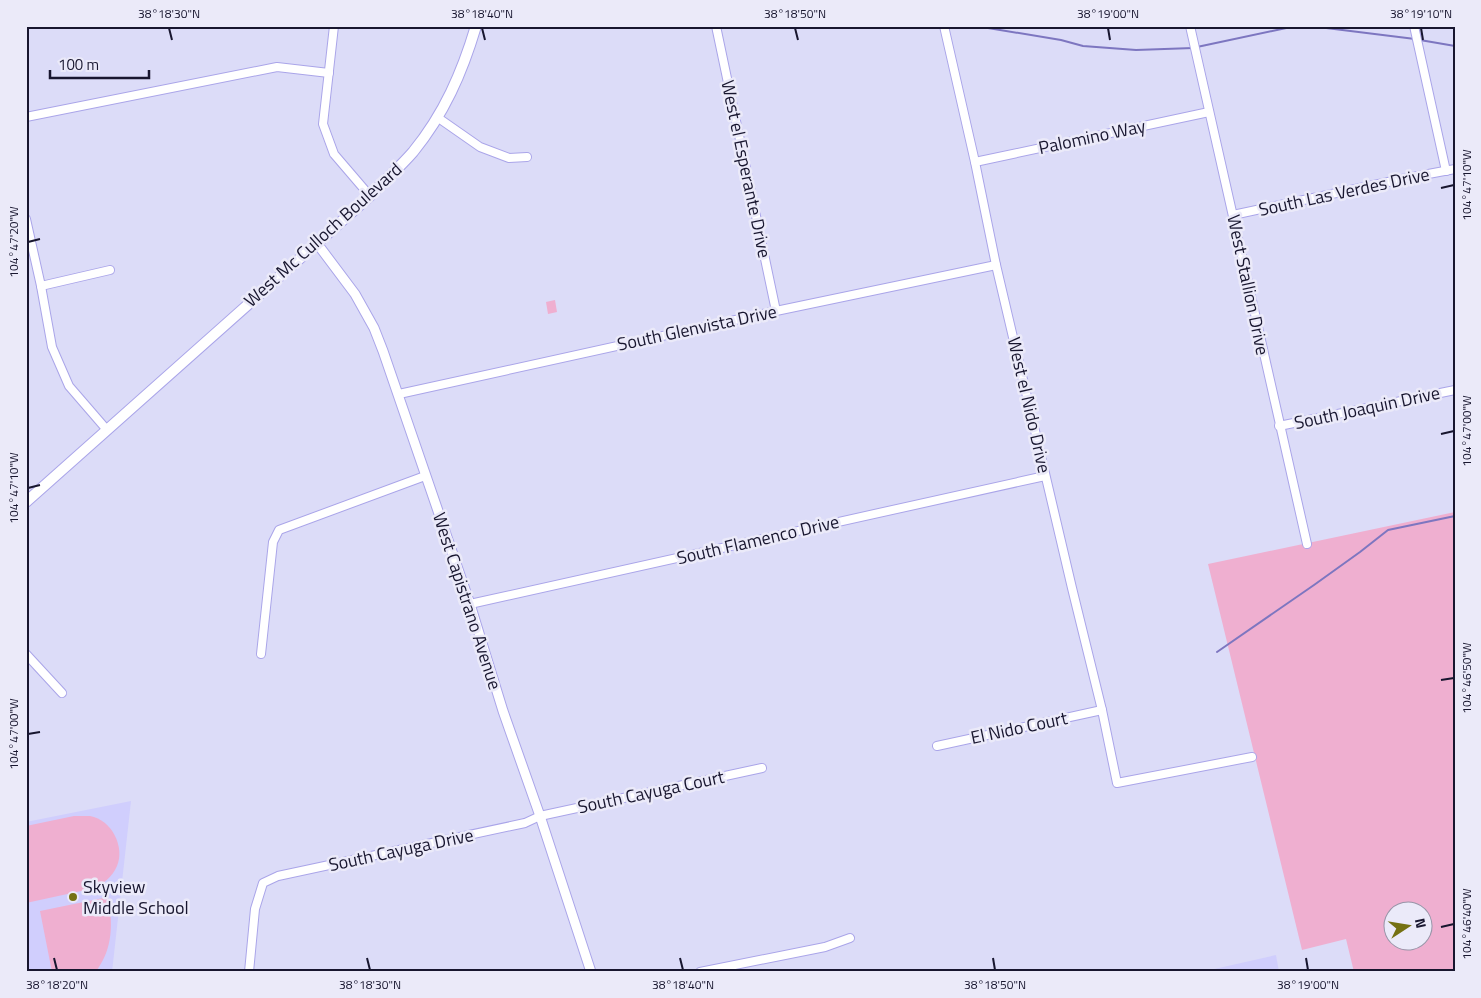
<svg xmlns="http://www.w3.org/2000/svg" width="1481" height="998" font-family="'Titillium Web',sans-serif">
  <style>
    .built { fill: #d0cefd }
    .green { fill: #efafd0; fill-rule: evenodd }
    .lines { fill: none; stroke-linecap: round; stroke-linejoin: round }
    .stream { stroke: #7d76c0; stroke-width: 2 }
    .minor-casing { stroke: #aaa5e9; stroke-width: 10 }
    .tertiary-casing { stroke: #aaa5e9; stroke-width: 11 }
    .secondary-casing { stroke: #aaa5e9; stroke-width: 12 }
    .minor { stroke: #fff; stroke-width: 8 }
    .tertiary { stroke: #fff; stroke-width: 9 }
    .secondary { stroke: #fff; stroke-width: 10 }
    .ticks { fill: none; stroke: #18162f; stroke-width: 2 }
    .poi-dot { fill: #757113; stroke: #ebeaf9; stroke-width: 2 }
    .labels { text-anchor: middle; stroke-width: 5; stroke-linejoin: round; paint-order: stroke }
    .street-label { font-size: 18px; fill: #18162f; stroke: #ebeaf9 }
    .poi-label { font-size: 18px; fill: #18162f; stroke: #ebeaf9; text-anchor: start }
    .neatline { fill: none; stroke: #18162f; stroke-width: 2 }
    .ticks-label { font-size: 12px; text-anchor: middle; fill: #18162f }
  </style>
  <rect width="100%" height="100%" fill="#dcdcf8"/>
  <g class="built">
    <path d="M 131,801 L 112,972 L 26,972 L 26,822 Z"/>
    <path d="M 1276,955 L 1279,972 L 1201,972 Z"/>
  </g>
  <g class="green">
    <path d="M 555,300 L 557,312 L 548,314 L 546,302 Z"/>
    <path d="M 1455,512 L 1455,972 L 1354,972 L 1346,939 L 1302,950 L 1208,564 ZM 1394,910 L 1424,910 L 1424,940 L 1394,940 Z"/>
    <path d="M 74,816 C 79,816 85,816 90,816 C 112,820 125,847 117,866 C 112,877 104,883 95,888 L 26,903 L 26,826 Z"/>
    <path d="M 108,897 C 113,923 113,948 97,970 L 96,972 L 52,972 L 40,911 Z"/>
  </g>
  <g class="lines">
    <g class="stream">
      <path d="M 976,26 L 1061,40 L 1083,46 L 1136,50 L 1193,48"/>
      <path d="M 1310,26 L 1415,39"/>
      <path d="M 1420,40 L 1455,46"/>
      <path d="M 1197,47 L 1291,27 L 1303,26"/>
      <path d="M 1217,652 L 1314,585 L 1360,552 L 1388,530 L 1455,516"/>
    </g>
    <g class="minor-casing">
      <g id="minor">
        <path d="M 334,26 L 323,124 L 334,154 L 370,196"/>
        <path d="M 716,26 L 776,311"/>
        <path d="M 944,26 L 975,162 L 996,265 L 1072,588 L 1102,710 L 1117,783 L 1252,757"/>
        <path d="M 1190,26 L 1307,544"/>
        <path d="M 1414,26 L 1446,171"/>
        <path d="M 26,117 L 277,67 L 329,73"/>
        <path d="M 437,117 L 480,147 L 509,158 L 527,157"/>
        <path d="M 975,162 L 1209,112"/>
        <path d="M 1233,215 L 1407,178 L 1455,169"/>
        <path d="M 26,219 L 41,286 L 52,347 L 69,386 L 107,430"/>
        <path d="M 41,286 L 110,270"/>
        <path d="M 399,394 L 776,311 L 996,265"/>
        <path d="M 1279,426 L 1455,390"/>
        <path d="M 470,604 L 1045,476"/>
        <path d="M 26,654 L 62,693"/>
        <path d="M 261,654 L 273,542 L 279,530 L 425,476"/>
        <path d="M 937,746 L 1102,710"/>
        <path d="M 249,972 L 255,909 L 263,883 L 278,876 L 525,823 L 540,816 L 762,768"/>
        <path d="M 700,972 L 825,947 L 850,938"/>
      </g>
    </g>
    <g class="tertiary-casing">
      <path id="tertiary" d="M 316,242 L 355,294 L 374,328 L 383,351 L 470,604 L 503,711 L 540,816 L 591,972"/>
    </g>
    <g class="secondary-casing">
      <path id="secondary" d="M 26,502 L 370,196 C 384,181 400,167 413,152 C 444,114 462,73 476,26"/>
    </g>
    <use href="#minor" class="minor"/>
    <use href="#tertiary" class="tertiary"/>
    <use href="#secondary" class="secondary"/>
  </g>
  <path class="ticks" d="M 169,28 L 172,40M 482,28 L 485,40M 795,28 L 798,40M 1108,28 L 1110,40M 1421,28 L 1423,40M 1441,188 L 1454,185M 28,242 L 40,239M 1441,434 L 1454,431M 28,488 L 40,485M 1441,680 L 1454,678M 28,734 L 40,732M 1441,927 L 1454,924M 54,958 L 57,970M 367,958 L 370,970M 680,958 L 683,970M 993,958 L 995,970M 1306,958 L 1308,970"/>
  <circle class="poi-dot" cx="73" cy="897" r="5"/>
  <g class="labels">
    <g class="street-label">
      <text transform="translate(1092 137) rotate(-12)" y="6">Palomino Way</text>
      <text transform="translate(746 169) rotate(78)" y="6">West el Esperante Drive</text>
      <text transform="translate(1344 192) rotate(-12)" y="6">South Las Verdes Drive</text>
      <text transform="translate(323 235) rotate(-42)" y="6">West Mc Culloch Boulevard</text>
      <text transform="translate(1248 285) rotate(78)" y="6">West Stallion Drive</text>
      <text transform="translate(697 328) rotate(-12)" y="6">South Glenvista Drive</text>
      <text transform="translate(1029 405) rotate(77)" y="6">West el Nido Drive</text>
      <text transform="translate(1367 408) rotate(-12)" y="6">South Joaquin Drive</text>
      <text transform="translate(758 540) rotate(-13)" y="6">South Flamenco Drive</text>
      <text transform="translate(467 601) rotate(72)" y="6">West Capistrano Avenue</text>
      <text transform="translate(1019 728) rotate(-12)" y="6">El Nido Court</text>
      <text transform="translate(651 792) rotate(-12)" y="6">South Cayuga Court</text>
      <text transform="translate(401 850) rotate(-12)" y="6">South Cayuga Drive</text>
    </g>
    <g class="poi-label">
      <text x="83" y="893">Skyview<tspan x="83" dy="21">Middle School</tspan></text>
    </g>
  </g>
  <rect width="1481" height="998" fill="none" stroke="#ebeaf9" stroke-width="55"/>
  <g transform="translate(1408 926) rotate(78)"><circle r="24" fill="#ebeaf9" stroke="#9795a8"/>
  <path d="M0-4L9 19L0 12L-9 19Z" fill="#757113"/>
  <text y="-8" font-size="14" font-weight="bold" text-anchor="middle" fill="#18162f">N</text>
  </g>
  <path d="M50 70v8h99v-8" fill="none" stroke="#18162f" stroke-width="2.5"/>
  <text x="58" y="70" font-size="15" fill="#18162f" stroke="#ebeaf9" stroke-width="4" paint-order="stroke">100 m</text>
  <rect x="28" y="28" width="1426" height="942" class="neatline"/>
  <g class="ticks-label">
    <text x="169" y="18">38°18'30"N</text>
    <text x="482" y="18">38°18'40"N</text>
    <text x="795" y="18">38°18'50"N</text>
    <text x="1108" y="18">38°19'00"N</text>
    <text x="1421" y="18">38°19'10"N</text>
    <text transform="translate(1467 185) rotate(-90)" y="4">104°47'10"W</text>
    <text transform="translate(14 242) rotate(-90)" y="4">104°47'20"W</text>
    <text transform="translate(1467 431) rotate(-90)" y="4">104°47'00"W</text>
    <text transform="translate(14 488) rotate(-90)" y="4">104°47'10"W</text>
    <text transform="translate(1467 678) rotate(-90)" y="4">104°46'50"W</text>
    <text transform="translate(14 734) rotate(-90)" y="4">104°47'00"W</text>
    <text transform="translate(1467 924) rotate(-90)" y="4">104°46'40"W</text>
    <text x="57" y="989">38°18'20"N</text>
    <text x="370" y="989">38°18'30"N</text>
    <text x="683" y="989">38°18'40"N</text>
    <text x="995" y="989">38°18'50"N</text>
    <text x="1308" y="989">38°19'00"N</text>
  </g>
</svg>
